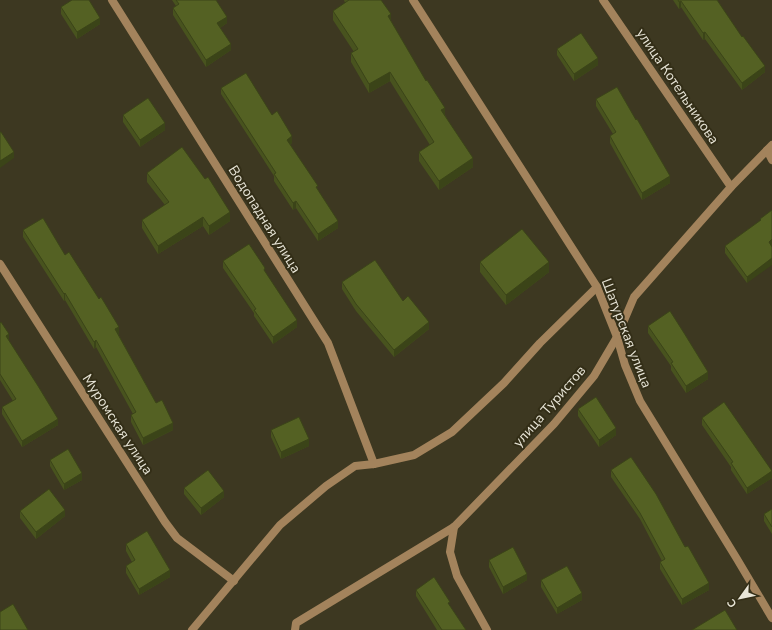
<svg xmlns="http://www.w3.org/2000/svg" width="772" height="630" font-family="'Nunito Sans',sans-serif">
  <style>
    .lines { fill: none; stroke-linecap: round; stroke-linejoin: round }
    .street { stroke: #a3835c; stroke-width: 8 }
    .wall { fill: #48531e }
    .shaded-wall { fill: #3b4418 }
    .building { fill: #546123; stroke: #3b4418 }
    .labels { text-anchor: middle; stroke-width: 4; stroke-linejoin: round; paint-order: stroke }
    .street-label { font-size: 14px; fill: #e8e5d7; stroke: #332e17 }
  </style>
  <rect width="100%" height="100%" fill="#3d3821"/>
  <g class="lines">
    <g class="street">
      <path d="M 112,0 L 328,343 L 374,464"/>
      <path d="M 413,0 L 597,287 L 617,337 L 625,365 L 640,401 L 737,559 L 772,618"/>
      <path d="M 603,0 L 731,187"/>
      <path d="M 767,150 L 772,160"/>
      <path d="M 0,264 L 165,522 L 177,538 L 234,581"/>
      <path d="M 454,527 L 450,552 L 457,576 L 487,630"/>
      <path d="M 192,630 L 280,525 L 326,486 L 355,466 L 374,464 L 414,455 L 452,432 L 504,383 L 540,343 L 597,287"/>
      <path d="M 295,630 L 296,623 L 454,527 L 554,424 L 594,376 L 617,337 L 634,297 L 731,187 L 772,145"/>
    </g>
  </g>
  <g class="wall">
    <path d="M 172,0 L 216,0 L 227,23 L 220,28 L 231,50 L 206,67 L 173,15 L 173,8 L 176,6 Z"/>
    <path d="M 344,0 L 381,0 L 391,21 L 445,115 L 473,167 L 439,190 L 419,161 L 419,152 L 430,145 L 390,81 L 369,93 L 351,62 L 351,53 L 354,52 L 333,20 L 333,11 L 345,3 Z"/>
    <path d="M 673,0 L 717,0 L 765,72 L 742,90 L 705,39 L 703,40 L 681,7 L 679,9 Z"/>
    <path d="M 61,7 L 100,24 L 77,39 L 61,14 Z"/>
    <path d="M 557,49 L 598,65 L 574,81 L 557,55 Z"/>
    <path d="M 221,88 L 272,115 L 292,143 L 290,144 L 318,190 L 338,228 L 318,241 L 296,208 L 293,210 L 274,181 L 274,176 L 221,94 Z"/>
    <path d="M 596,99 L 670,183 L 642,200 L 610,143 L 610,136 L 613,134 L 596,106 Z"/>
    <path d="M 123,115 L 165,130 L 140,147 L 123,122 Z"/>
    <path d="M 147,173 L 230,221 L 209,235 L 203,226 L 158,254 L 142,228 L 142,220 L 165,205 L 147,182 Z"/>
    <path d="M 772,210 L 772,246 L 747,283 L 725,253 L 725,246 L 760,221 L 760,219 Z"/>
    <path d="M 23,230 L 65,255 L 119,334 L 118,334 L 156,403 L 173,430 L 143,445 L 131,422 L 131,415 L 133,414 L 96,347 L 94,349 L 65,300 L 64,301 L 23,237 Z"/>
    <path d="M 223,261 L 265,272 L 297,327 L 273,344 L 254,316 L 254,313 L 223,268 Z"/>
    <path d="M 480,262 L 549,272 L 506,305 L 480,272 Z"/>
    <path d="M 342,282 L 429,329 L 394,357 L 356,311 L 342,289 Z"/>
    <path d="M 0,323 L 9,341 L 58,425 L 22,447 L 2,414 L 2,407 L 13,401 L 0,380 Z"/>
    <path d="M 648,326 L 684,335 L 708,379 L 686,393 L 671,370 L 671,366 L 648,333 Z"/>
    <path d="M 578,409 L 616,435 L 599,447 L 578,416 Z"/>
    <path d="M 702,418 L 772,478 L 747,494 L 731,470 L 731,467 L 702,425 Z"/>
    <path d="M 271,430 L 309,446 L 281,459 L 271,437 Z"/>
    <path d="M 50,460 L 82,480 L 64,490 L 50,466 Z"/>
    <path d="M 611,470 L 685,547 L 709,590 L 682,605 L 660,569 L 660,562 L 662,561 L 640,519 L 611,477 Z"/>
    <path d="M 184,488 L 224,497 L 201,515 L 184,494 Z"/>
    <path d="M 772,509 L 772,534 L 764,521 L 764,514 Z"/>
    <path d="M 20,511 L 65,516 L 36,539 L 20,518 Z"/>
    <path d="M 126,544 L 170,577 L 139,595 L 126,573 L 126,566 L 132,562 L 126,551 Z"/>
    <path d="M 489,560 L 527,580 L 503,594 L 489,567 Z"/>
    <path d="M 541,580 L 582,600 L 557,614 L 541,587 Z"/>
    <path d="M 416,590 L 450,606 L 466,630 L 437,630 L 416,596 Z"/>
  </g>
  <g class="shaded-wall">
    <path d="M 681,1 L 681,7 L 679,9 L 679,2 Z"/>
    <path d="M 391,14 L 391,23 L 388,16 Z"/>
    <path d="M 227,17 L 227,23 L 217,30 L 217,23 Z"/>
    <path d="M 100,18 L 100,24 L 77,39 L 77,32 Z"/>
    <path d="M 705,32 L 705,39 L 703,40 L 703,33 Z"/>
    <path d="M 231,44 L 231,50 L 206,67 L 206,60 Z"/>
    <path d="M 598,58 L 598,65 L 574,81 L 574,74 Z"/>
    <path d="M 765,66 L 765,72 L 742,90 L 742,83 Z"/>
    <path d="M 390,72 L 390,81 L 369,93 L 369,84 Z"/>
    <path d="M 445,108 L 445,116 L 441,110 Z"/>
    <path d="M 165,123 L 165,130 L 140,147 L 140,140 Z"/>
    <path d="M 292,136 L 292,143 L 287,146 L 287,140 Z"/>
    <path d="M 14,152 L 14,158 L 0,168 L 0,161 Z"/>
    <path d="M 473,158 L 473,167 L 439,190 L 439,181 Z"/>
    <path d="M 670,176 L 670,183 L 642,200 L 642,193 Z"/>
    <path d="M 296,201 L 296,208 L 293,210 L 293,203 Z"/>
    <path d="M 230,212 L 230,221 L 209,235 L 209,226 Z"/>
    <path d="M 203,217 L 203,226 L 158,254 L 158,246 Z"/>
    <path d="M 338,221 L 338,228 L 318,241 L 318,234 Z"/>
    <path d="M 772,239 L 772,246 L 769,249 L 769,242 Z"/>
    <path d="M 772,258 L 772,265 L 747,283 L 747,277 Z"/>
    <path d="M 549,262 L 549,272 L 506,305 L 506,295 Z"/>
    <path d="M 65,293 L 65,300 L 64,301 L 64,294 Z"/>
    <path d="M 297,320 L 297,327 L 273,344 L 273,337 Z"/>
    <path d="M 429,322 L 429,329 L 394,357 L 394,350 Z"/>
    <path d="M 119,327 L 119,334 L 115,336 L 115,329 Z"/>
    <path d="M 9,334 L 9,341 L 6,336 Z"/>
    <path d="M 96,340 L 96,347 L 94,349 L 94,342 Z"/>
    <path d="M 708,372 L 708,379 L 686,393 L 686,386 Z"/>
    <path d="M 58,419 L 58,425 L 22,447 L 22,441 Z"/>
    <path d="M 173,423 L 173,430 L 143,445 L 143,438 Z"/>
    <path d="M 616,428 L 616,435 L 599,447 L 599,440 Z"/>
    <path d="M 309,439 L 309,446 L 281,459 L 281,452 Z"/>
    <path d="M 772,471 L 772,478 L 747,494 L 747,488 Z"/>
    <path d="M 82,473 L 82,480 L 64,490 L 64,484 Z"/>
    <path d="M 224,491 L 224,497 L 201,515 L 201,508 Z"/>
    <path d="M 65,510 L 65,516 L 36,539 L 36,532 Z"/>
    <path d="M 170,570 L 170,577 L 139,595 L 139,589 Z"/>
    <path d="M 527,574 L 527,580 L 503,594 L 503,587 Z"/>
    <path d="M 709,583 L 709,590 L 682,605 L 682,599 Z"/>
    <path d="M 582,593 L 582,600 L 557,614 L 557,608 Z"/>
  </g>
  <g class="building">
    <path d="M 72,0 L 89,0 L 100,18 L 77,32 L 61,7 Z"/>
    <path d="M 176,0 L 216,0 L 227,17 L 217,23 L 231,44 L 206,60 L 173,8 L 179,4 Z"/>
    <path d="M 349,0 L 381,0 L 391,14 L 388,16 L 426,81 L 427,80 L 445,108 L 441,110 L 473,158 L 439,181 L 419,152 L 434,142 L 390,72 L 369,84 L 351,53 L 358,49 L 333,11 Z"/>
    <path d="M 678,0 L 717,0 L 742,37 L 743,36 L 765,66 L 742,83 L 705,32 L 703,33 L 681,1 L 679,2 Z"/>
    <path d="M 581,33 L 598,58 L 574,74 L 557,49 Z"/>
    <path d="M 246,73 L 272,115 L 277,111 L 292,136 L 287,140 L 318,186 L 316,187 L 338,221 L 318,234 L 296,201 L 293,203 L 274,174 L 276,173 L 221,88 Z"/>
    <path d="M 617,87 L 636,120 L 637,119 L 670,176 L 642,193 L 610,136 L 616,132 L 596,99 Z"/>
    <path d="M 148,98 L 165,123 L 140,140 L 123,115 Z"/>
    <path d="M 0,132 L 1,132 L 14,152 L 0,161 Z"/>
    <path d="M 182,147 L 205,179 L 208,177 L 230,212 L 209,226 L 203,217 L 158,246 L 142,220 L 169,202 L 147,173 Z"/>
    <path d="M 772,210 L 772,239 L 769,242 L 772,247 L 772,258 L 747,277 L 725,246 L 761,220 L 760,219 Z"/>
    <path d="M 43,218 L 65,255 L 69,252 L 99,299 L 101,297 L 119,327 L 115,329 L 156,403 L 162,400 L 173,423 L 143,438 L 131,415 L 136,412 L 96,340 L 94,342 L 65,293 L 64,294 L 23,230 Z"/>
    <path d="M 522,229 L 549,262 L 506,295 L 480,262 Z"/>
    <path d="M 249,244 L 265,268 L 264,270 L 297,320 L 273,337 L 254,310 L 256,309 L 223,261 Z"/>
    <path d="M 375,260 L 403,301 L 408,296 L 429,322 L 394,350 L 356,304 L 342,282 Z"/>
    <path d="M 670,311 L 684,333 L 708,372 L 686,386 L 671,363 L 673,362 L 648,326 Z"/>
    <path d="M 1,322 L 9,334 L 6,336 L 38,386 L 58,419 L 22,441 L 2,407 L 16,399 L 0,374 L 0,323 Z"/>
    <path d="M 596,397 L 616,428 L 599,440 L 578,409 Z"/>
    <path d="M 724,402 L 772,471 L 747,488 L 731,463 L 733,462 L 702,418 Z"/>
    <path d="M 299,417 L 309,439 L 281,452 L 271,430 Z"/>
    <path d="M 68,449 L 82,473 L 64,484 L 50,460 Z"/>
    <path d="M 631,457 L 656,494 L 685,547 L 688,546 L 709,583 L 682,599 L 660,562 L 665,559 L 640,513 L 611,470 Z"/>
    <path d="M 208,470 L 224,491 L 201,508 L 184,488 Z"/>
    <path d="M 49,489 L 65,510 L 36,532 L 20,511 Z"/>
    <path d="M 772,509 L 772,527 L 764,514 Z"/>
    <path d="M 147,531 L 170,570 L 139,589 L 126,566 L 135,560 L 126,544 Z"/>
    <path d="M 513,547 L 527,574 L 503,587 L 489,560 Z"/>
    <path d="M 567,566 L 582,593 L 557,608 L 541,580 Z"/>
    <path d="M 434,577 L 450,602 L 448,603 L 466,630 L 442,630 L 416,590 Z"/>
    <path d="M 13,604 L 28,630 L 0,630 L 0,612 Z"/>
    <path d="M 725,610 L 737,630 L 692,630 Z"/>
  </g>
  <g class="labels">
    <g class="street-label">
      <text transform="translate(678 86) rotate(56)" y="5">улица Котельникова</text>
      <text transform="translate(265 219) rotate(58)" y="5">Водопадная улица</text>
      <text transform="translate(627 333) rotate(69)" y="5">Шатурская улица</text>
      <text transform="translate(549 406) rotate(-49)" y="5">улица Туристов</text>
      <text transform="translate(118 424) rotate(57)" y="5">Муромская улица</text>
    </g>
  </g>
  <g transform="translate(740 598) rotate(237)" stroke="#332e17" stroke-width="3" paint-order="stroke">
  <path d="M0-3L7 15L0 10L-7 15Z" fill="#e8e5d7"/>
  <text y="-6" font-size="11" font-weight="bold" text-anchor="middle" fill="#e8e5d7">С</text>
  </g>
</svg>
